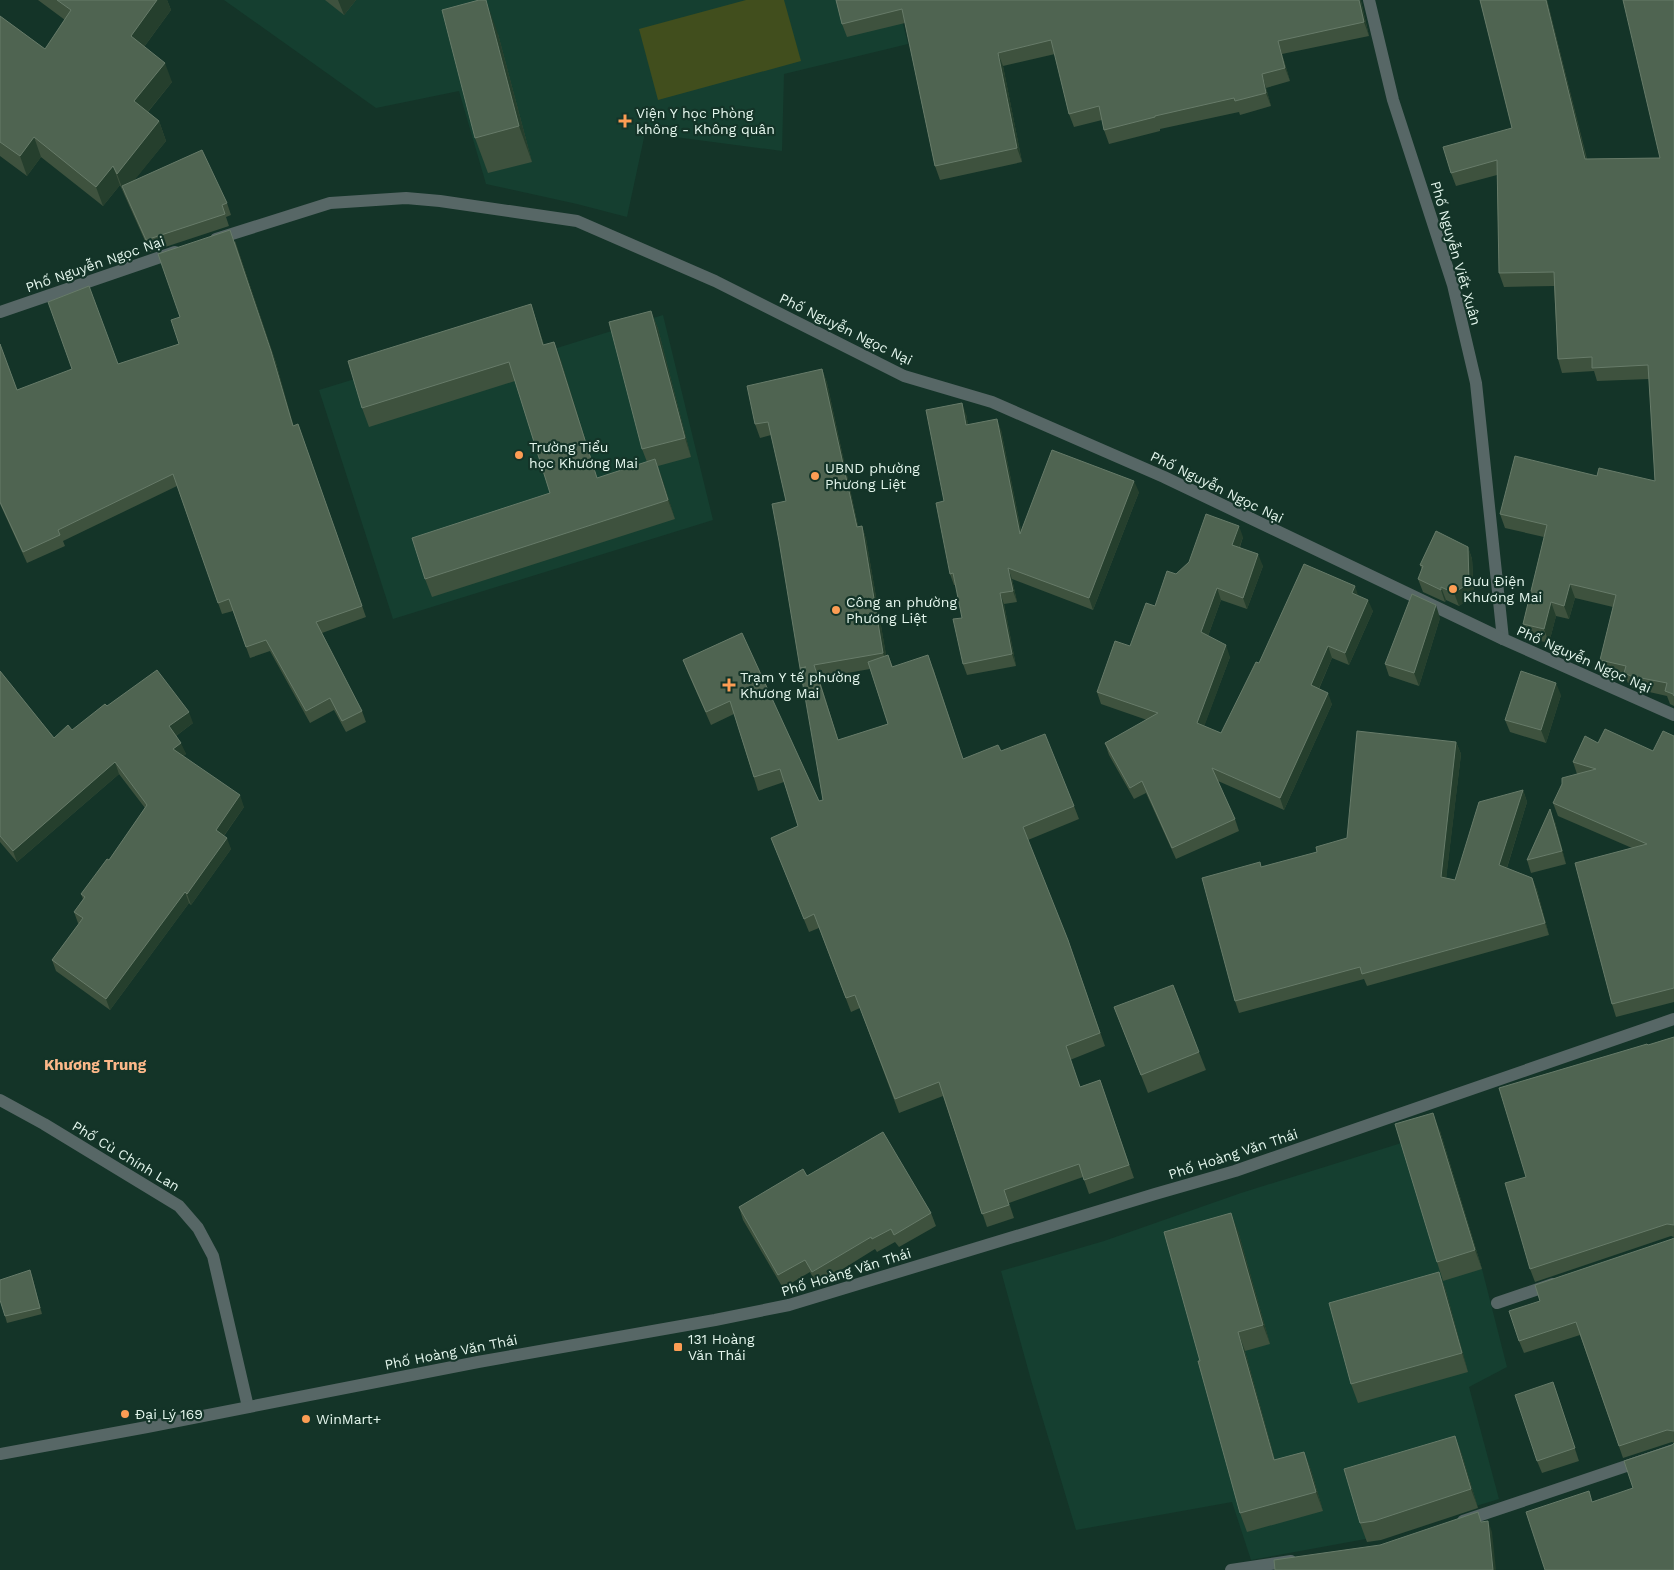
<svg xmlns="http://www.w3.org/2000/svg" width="1674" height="1570" font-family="'Work Sans',sans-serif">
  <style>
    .built { fill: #153f30 }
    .green { fill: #414e1d }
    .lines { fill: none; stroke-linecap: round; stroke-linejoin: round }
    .minor { stroke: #576766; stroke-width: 12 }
    .wall { fill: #3e523e; fill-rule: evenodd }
    .shaded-wall { fill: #253f2d }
    .building { fill: #4f6451; stroke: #677b69 }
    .poi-dot { fill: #fc9d54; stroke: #143428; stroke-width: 2 }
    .labels { text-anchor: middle; stroke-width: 4.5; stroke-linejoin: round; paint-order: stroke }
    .poi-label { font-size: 14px; fill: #e4f6ed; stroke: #143428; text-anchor: start }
    .street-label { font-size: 14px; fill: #e4f6ed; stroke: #143428 }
    .neighbourhood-label { font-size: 15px; font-weight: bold; fill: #fcb889; stroke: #143428 }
  </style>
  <rect width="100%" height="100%" fill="#143428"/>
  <g class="built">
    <path d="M 224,0 L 897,0 L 908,44 L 784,74 L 782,151 L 645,133 L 627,217 L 577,204 L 486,184 L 459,91 L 376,108 Z"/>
    <path d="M 663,315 L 713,520 L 393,619 L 319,390 L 537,323 L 550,364 L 561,361 L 557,348 Z"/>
    <path d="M 1440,1131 L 1482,1269 L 1507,1367 L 1469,1387 L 1499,1499 L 1371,1538 L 1251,1560 L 1232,1502 L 1076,1530 L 1031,1380 L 1001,1271 L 1104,1241 L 1241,1193 Z"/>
  </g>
  <path class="green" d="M 746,0 L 784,0 L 801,61 L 658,100 L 639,29 Z"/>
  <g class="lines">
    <g class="minor">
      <path d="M 1369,0 L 1393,100 L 1453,285 L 1476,383 L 1503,639"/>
      <path d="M 216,239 L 330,203 L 406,198 L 440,201 L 577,221 L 715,281 L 904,376 L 992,402 L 1164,477 L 1503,639 L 1674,715"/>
      <path d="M 0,312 L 175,252"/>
      <path d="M 0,1100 L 44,1124 L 179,1206 L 198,1228 L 213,1256 L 248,1407"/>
      <path d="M 1497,1303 L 1553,1284"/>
      <path d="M 0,1454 L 147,1427 L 478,1362 L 715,1320 L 789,1305 L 1155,1194 L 1235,1171 L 1674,1019"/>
      <path d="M 1463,1521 L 1674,1450"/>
      <path d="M 1231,1570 L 1291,1561"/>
    </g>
  </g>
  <g class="wall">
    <path d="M 38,0 L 167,0 L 171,10 L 144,47 L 172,82 L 148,112 L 159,121 L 166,141 L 134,180 L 227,203 L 231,215 L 226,217 L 229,226 L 150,252 L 120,185 L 103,206 L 41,157 L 27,176 L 0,156 L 0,16 L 45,49 L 65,20 Z"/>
    <path d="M 325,0 L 356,0 L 344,15 Z"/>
    <path d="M 836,0 L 1361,1 L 1369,36 L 1282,54 L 1290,81 L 1266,88 L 1271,106 L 1240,115 L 1239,112 L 1160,129 L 1160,131 L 1109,144 L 1104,130 L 1102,120 L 1074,127 L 1069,114 L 1055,54 L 1003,66 L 1022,162 L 940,180 L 935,166 L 905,23 L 847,37 L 842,24 Z"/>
    <path d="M 1480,0 L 1547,0 L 1587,159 L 1660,158 L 1674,0 L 1674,706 L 1670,704 L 1667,696 L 1636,689 L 1629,686 L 1626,678 L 1605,673 L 1600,660 L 1613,607 L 1575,598 L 1569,619 L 1556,616 L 1549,643 L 1528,638 L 1523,624 L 1544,537 L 1505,528 L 1500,514 L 1597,476 L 1655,481 L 1649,379 L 1597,381 L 1594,371 L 1562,373 L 1558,359 L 1554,286 L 1504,287 L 1499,273 L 1497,175 L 1456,186 L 1451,173 L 1512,128 Z"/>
    <path d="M 498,34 L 532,162 L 488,173 L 475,138 Z"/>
    <path d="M 235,241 L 276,363 L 293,426 L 298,424 L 366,617 L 322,633 L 362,711 L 366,722 L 346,732 L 334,710 L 310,723 L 270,651 L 250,658 L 233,611 L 222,614 L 177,486 L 63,541 L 65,546 L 27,563 L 0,504 L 0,344 L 17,390 L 118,364 L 179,344 L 180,317 Z"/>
    <path d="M 531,304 L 544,345 L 554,342 L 561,361 L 597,478 L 647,462 L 642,449 L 651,311 L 658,329 L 691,457 L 658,466 L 675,519 L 432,597 L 425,579 L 550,493 L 515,381 L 369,427 L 362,408 Z"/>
    <path d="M 822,369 L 827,383 L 858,526 L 862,526 L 866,539 L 886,655 L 888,655 L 893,667 L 933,668 L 963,759 L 1001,751 L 1074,806 L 1079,819 L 1028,840 L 1068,940 L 1105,1046 L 1070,1060 L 1080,1087 L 1100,1080 L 1134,1178 L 1089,1194 L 1083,1177 L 1009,1203 L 1014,1218 L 987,1227 L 943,1096 L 899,1113 L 860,1008 L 851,1012 L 819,928 L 809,932 L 771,838 L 798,826 L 784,782 L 758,791 L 734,714 L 711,725 L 688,673 L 683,660 L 742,633 L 819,801 L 823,800 L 786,501 L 771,435 L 760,438 L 755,424 ZM 870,669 L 888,724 L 838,740 L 819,678 Z"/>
    <path d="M 966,414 L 968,425 L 1001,430 L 1021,530 L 1139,492 L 1093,610 L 1012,579 L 1017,602 L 1004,604 L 1016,666 L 967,675 L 963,664 L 962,618 L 956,585 L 954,585 L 950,574 L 944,501 Z"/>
    <path d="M 1243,537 L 1240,547 L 1263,566 L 1247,609 L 1221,600 L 1208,636 L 1230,657 L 1204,726 L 1221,733 L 1259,663 L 1359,596 L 1373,611 L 1349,665 L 1332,658 L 1319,689 L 1332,704 L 1284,810 L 1218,781 L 1235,819 L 1239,831 L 1176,859 L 1146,793 L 1134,799 L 1109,755 L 1105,743 L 1147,720 L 1101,704 L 1097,692 L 1130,646 L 1176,574 Z"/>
    <path d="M 1468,547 L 1472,559 L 1474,595 L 1459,606 L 1446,600 L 1445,602 L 1423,592 L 1418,579 L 1422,570 L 1420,565 Z"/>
    <path d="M 1440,618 L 1419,686 L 1389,676 L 1385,664 Z"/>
    <path d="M 0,671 L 54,738 L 72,730 L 107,706 L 193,723 L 176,736 L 186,754 L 183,756 L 244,807 L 224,836 L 231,849 L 191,905 L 189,903 L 110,1010 L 56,971 L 52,960 L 79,924 L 78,923 L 74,912 L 83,899 L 81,894 L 109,860 L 145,808 L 119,774 L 17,862 L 0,842 Z"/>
    <path d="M 1561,695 L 1546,743 L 1510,732 L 1505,720 Z"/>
    <path d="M 1674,736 L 1674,1002 L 1616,1017 L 1612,1004 L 1632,848 L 1558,816 L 1553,803 L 1577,774 L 1573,762 L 1598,743 L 1653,751 Z"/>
    <path d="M 1456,742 L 1461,754 L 1446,878 L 1455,880 L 1523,790 L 1527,802 L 1507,868 L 1532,878 L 1537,890 L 1549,935 L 1367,986 L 1364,979 L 1239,1013 L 1235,1001 L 1317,852 L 1347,838 Z"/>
    <path d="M 1555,822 L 1566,864 L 1531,873 L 1527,860 Z"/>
    <path d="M 1114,1007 L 1199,1052 L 1206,1070 L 1148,1093 Z"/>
    <path d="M 1674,1037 L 1674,1237 L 1671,1236 L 1535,1282 L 1530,1269 L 1526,1177 L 1648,1045 Z"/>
    <path d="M 1440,1131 L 1482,1269 L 1443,1281 L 1437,1262 Z"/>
    <path d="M 807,1176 L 931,1213 L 936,1226 L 899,1247 L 895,1242 L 877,1252 L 875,1249 L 817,1285 L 810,1272 L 783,1288 L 743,1220 L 739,1207 Z"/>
    <path d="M 1238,1231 L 1270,1344 L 1245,1351 L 1275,1460 L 1304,1452 L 1311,1470 L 1323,1511 L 1247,1532 L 1240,1513 L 1200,1361 Z"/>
    <path d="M 1674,1238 L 1674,1443 L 1672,1442 L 1623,1458 L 1580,1335 L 1524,1353 L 1519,1341 L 1540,1301 Z"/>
    <path d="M 1439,1272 L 1446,1291 L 1468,1372 L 1358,1403 L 1351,1384 Z"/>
    <path d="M 32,1276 L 42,1314 L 7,1323 L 5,1316 Z"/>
    <path d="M 1553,1382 L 1579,1461 L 1542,1473 L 1537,1461 Z"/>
    <path d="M 1455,1436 L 1462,1455 L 1478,1508 L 1381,1540 L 1367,1542 L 1360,1523 Z"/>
  </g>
  <g class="shaded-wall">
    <path d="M 157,0 L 167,0 L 171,10 L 138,55 L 131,36 Z"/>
    <path d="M 338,0 L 356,0 L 344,15 Z"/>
    <path d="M 486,0 L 498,34 L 532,162 L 519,126 Z"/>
    <path d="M 1359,0 L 1361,0 L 1361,1 L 1369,36 L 1364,22 Z"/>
    <path d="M 1546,0 L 1547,0 L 1590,173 L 1585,159 Z"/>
    <path d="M 1278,41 L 1282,54 L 1290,81 L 1285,68 Z"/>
    <path d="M 998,53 L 1003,66 L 1022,162 L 1017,148 Z"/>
    <path d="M 165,63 L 172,82 L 141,120 L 134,101 Z"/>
    <path d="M 1262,74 L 1266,88 L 1271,106 L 1266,93 Z"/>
    <path d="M 159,121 L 166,141 L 125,192 L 122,186 L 124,193 L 117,174 Z"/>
    <path d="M 34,137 L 41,157 L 27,176 L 20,156 Z"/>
    <path d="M 113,166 L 120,185 L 103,206 L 96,187 Z"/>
    <path d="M 235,241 L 276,363 L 297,437 L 293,426 Z"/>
    <path d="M 531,304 L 537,323 L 550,364 L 543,345 Z"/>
    <path d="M 651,311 L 658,329 L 691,457 L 685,438 Z"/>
    <path d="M 554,342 L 561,361 L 603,497 L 597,478 Z"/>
    <path d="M 822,369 L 827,383 L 861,540 L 857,527 Z"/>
    <path d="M 962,403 L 966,414 L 970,436 L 966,425 Z"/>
    <path d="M 997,419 L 1001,430 L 1024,545 L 1020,534 Z"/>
    <path d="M 655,459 L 662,478 L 675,519 L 668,500 Z"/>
    <path d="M 1134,481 L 1139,492 L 1093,610 L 1089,598 Z"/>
    <path d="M 862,526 L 866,539 L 888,666 L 883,653 Z"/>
    <path d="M 1239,526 L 1243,537 L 1236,556 L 1232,545 Z"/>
    <path d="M 1468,547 L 1472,559 L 1474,595 L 1459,606 L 1454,593 Z"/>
    <path d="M 1258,554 L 1263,566 L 1247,609 L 1243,598 Z"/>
    <path d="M 1008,568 L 1012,579 L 1017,602 L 1013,591 Z"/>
    <path d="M 1570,584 L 1575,598 L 1569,619 L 1564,606 Z"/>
    <path d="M 1355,586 L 1359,598 L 1352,593 Z"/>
    <path d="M 1441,587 L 1446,600 L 1445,602 L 1441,590 Z"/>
    <path d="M 1217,588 L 1221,600 L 1205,644 L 1201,632 Z"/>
    <path d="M 1000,593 L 1004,604 L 1016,666 L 1012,654 Z"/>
    <path d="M 1368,600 L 1373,611 L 1349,665 L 1345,653 Z"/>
    <path d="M 1551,602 L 1556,616 L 1549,643 L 1544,629 Z"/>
    <path d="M 1436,605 L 1440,618 L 1419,686 L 1414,673 Z"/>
    <path d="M 1226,645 L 1230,657 L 1201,735 L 1197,723 Z"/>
    <path d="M 1328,646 L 1332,658 L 1315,697 L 1311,685 Z"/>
    <path d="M 814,665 L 819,678 L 842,753 L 838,740 Z"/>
    <path d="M 1556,683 L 1561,695 L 1546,743 L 1541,730 Z"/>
    <path d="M 1328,693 L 1332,704 L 1284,810 L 1280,798 Z"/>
    <path d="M 189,712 L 193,723 L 173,738 L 169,726 Z"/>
    <path d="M 1456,742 L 1461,754 L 1445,889 L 1441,877 Z"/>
    <path d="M 181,743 L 186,754 L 177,760 L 173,749 Z"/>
    <path d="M 115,762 L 119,774 L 17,862 L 13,851 Z"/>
    <path d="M 1523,790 L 1527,802 L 1504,877 L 1499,865 Z"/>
    <path d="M 240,795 L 244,807 L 220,841 L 216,830 Z"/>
    <path d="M 1550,809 L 1555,822 L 1566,864 L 1562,851 Z"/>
    <path d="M 227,838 L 231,849 L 191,905 L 187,894 Z"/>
    <path d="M 1532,878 L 1537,890 L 1549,935 L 1545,923 Z"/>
    <path d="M 185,892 L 189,903 L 110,1010 L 106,999 Z"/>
    <path d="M 1433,1113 L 1440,1131 L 1482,1269 L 1475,1250 Z"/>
    <path d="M 1231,1213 L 1238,1231 L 1270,1344 L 1263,1325 Z"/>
    <path d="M 30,1270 L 32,1276 L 42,1314 L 40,1308 Z"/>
    <path d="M 1439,1272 L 1446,1291 L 1468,1372 L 1462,1353 Z"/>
    <path d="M 1238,1332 L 1245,1351 L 1280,1479 L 1274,1460 Z"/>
    <path d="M 1553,1382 L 1558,1395 L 1579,1461 L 1575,1448 Z"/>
    <path d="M 1455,1436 L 1462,1455 L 1478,1508 L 1471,1489 Z"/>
    <path d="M 1304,1452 L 1311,1470 L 1323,1511 L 1316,1492 Z"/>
    <path d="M 1488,1521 L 1492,1532 L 1496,1570 L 1493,1570 Z"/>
  </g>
  <g class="building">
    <path d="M 57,0 L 157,0 L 131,36 L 165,63 L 134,101 L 159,121 L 117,174 L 113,166 L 96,187 L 34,137 L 20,156 L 0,142 L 0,16 L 45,49 L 71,10 Z"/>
    <path d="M 479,0 L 486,0 L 519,126 L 475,138 L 442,10 Z"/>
    <path d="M 836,0 L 1359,0 L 1364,22 L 1278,41 L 1285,68 L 1262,74 L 1266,93 L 1235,101 L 1234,98 L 1155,116 L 1155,117 L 1104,130 L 1099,106 L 1069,114 L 1051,40 L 998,53 L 1017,148 L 935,166 L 902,9 L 842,24 Z"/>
    <path d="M 1480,0 L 1546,0 L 1585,159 L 1660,158 L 1623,0 L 1674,0 L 1674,696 L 1673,694 L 1665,691 L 1667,683 L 1631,676 L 1624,673 L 1626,666 L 1600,660 L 1616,595 L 1570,584 L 1564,606 L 1551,602 L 1544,629 L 1523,624 L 1547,525 L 1500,514 L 1515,456 L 1597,476 L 1599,468 L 1655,481 L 1648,365 L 1592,368 L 1592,357 L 1558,359 L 1554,272 L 1499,273 L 1497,160 L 1451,173 L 1443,147 L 1512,128 Z"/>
    <path d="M 202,150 L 227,203 L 222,205 L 225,214 L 146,240 L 122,186 Z"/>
    <path d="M 230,230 L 271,351 L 293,426 L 298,424 L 362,606 L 316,622 L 362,711 L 342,721 L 330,698 L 306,711 L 266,640 L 246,647 L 229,599 L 218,603 L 173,474 L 58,530 L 60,535 L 23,552 L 0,502 L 0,344 L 17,390 L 72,369 L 48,302 L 89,286 L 118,364 L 179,344 L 171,320 L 180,317 L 158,254 Z"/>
    <path d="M 531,304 L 543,345 L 554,342 L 597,478 L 655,459 L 668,500 L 425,579 L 412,538 L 550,493 L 509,362 L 362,408 L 348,361 Z"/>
    <path d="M 651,311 L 685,438 L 642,449 L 609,322 Z"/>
    <path d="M 822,369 L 857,527 L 862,526 L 883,653 L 814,665 L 838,740 L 888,724 L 868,662 L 888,655 L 892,667 L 928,655 L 963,759 L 998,745 L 1001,751 L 1045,734 L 1074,806 L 1023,827 L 1068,940 L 1100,1033 L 1066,1046 L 1080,1087 L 1100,1080 L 1129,1165 L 1084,1180 L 1079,1164 L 1004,1190 L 1009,1205 L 982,1214 L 939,1082 L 895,1099 L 855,995 L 846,998 L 814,914 L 804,919 L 771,838 L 798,826 L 780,769 L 754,777 L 730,701 L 706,712 L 683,660 L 742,633 L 819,801 L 823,800 L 800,668 L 806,667 L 800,668 L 779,541 L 772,504 L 786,501 L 768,422 L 755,424 L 747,386 Z"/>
    <path d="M 962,403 L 966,425 L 997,419 L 1020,534 L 1052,450 L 1134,481 L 1089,598 L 1008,568 L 1013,591 L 1000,593 L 1012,654 L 963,664 L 953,619 L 962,618 L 953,573 L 950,574 L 936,503 L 944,501 L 926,410 Z"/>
    <path d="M 1206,514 L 1239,526 L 1232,545 L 1258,554 L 1243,598 L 1217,588 L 1201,632 L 1226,645 L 1197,723 L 1221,733 L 1256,662 L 1259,663 L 1304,564 L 1355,586 L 1352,593 L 1368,600 L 1345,653 L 1328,646 L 1311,685 L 1328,693 L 1280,798 L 1212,768 L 1235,819 L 1172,848 L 1142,781 L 1130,788 L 1105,743 L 1158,713 L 1097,692 L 1115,641 L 1130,646 L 1146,603 L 1155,606 L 1167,571 L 1176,574 L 1189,562 Z"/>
    <path d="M 1436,531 L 1468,547 L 1469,583 L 1454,593 L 1441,587 L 1441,590 L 1418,579 L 1423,566 L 1420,565 Z"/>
    <path d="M 1412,594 L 1436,605 L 1414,673 L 1385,664 Z"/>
    <path d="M 157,670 L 189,712 L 169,726 L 181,743 L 173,749 L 240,795 L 216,830 L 227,838 L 187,894 L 185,892 L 106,999 L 52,960 L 83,918 L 74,912 L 85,897 L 81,894 L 107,859 L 109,860 L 147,805 L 115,762 L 13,851 L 0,836 L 0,671 L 54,738 L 68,725 L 72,730 L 105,704 L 107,706 Z"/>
    <path d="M 1521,671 L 1556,683 L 1541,730 L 1505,720 Z"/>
    <path d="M 1605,729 L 1653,751 L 1663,731 L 1674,736 L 1674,988 L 1612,1004 L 1575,863 L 1647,844 L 1553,803 L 1562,784 L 1562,778 L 1596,769 L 1573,762 L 1585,736 L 1598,743 Z"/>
    <path d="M 1357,731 L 1456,742 L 1441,877 L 1455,880 L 1479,802 L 1523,790 L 1499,865 L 1532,878 L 1545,923 L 1362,974 L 1360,967 L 1235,1001 L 1202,878 L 1260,862 L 1261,867 L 1317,852 L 1316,847 L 1347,838 Z"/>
    <path d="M 1550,809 L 1562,851 L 1527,860 Z"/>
    <path d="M 1173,985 L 1199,1052 L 1141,1075 L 1114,1007 Z"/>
    <path d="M 1674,1037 L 1674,1225 L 1667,1224 L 1530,1269 L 1505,1183 L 1526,1177 L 1499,1088 L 1647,1044 L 1648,1045 Z"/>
    <path d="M 1433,1113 L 1475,1250 L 1437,1262 L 1395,1124 Z"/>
    <path d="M 883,1132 L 931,1213 L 894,1235 L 891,1229 L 872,1239 L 871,1237 L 812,1272 L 805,1260 L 778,1275 L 739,1207 L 803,1169 L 807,1176 Z"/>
    <path d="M 1231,1213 L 1263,1325 L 1238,1332 L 1274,1460 L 1304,1452 L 1316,1492 L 1240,1513 L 1198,1361 L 1200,1361 L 1164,1232 Z"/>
    <path d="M 1674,1238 L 1674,1431 L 1667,1430 L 1619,1446 L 1576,1322 L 1519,1341 L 1509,1311 L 1540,1301 L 1535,1285 L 1672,1239 Z"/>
    <path d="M 30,1270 L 40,1308 L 5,1316 L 0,1300 L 0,1280 Z"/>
    <path d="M 1439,1272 L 1462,1353 L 1351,1384 L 1329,1303 Z"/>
    <path d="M 1553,1382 L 1575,1448 L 1537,1461 L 1515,1395 Z"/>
    <path d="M 1455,1436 L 1471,1489 L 1374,1521 L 1360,1523 L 1344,1469 Z"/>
    <path d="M 1674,1443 L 1674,1570 L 1545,1570 L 1526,1512 L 1589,1491 L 1592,1502 L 1633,1488 L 1624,1461 L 1672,1445 Z"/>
    <path d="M 1478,1512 L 1481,1522 L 1488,1521 L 1493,1570 L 1275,1570 L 1274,1560 L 1380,1545 Z"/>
  </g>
  <g class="poi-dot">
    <path d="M622.5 113.5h5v5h5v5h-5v5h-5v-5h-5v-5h5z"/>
    <circle cx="519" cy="455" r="5"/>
    <circle cx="815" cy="476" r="5"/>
    <circle cx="1453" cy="589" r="5"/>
    <circle cx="836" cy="610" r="5"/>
    <path d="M726.5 677.5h5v5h5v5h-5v5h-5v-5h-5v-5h5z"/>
    <rect x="673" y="1342" width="10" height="10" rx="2.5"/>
    <circle cx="125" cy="1414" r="5"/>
    <circle cx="306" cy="1419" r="5"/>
  </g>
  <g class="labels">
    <g class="poi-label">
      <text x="636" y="118">Viện Y học Phòng<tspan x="636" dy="16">không - Không quân</tspan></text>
      <text x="529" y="452">Trường Tiểu<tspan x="529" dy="16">học Khương Mai</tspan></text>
      <text x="825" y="473">UBND phường<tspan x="825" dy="16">Phương Liệt</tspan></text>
      <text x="1463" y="586">Bưu Điện<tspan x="1463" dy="16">Khương Mai</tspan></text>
      <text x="846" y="607">Công an phường<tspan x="846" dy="16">Phương Liệt</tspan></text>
      <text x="740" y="682">Trạm Y tế phường<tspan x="740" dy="16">Khương Mai</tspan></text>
      <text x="688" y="1344">131 Hoàng<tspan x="688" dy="16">Văn Thái</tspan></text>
      <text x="135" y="1419">Đại Lý 169</text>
      <text x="316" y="1424">WinMart+</text>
    </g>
    <g class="street-label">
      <text transform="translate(1456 253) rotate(74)" y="5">Phố Nguyễn Viết Xuân</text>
      <text transform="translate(95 264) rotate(-19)" y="5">Phố Nguyễn Ngọc Nại</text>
      <text transform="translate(846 329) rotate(26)" y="5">Phố Nguyễn Ngọc Nại</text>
      <text transform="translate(1217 487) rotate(26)" y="5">Phố Nguyễn Ngọc Nại</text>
      <text transform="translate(1584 659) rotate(24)" y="5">Phố Nguyễn Ngọc Nại</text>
      <text transform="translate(1233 1154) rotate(-18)" y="5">Phố Hoàng Văn Thái</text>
      <text transform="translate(126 1156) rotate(31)" y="5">Phố Cù Chính Lan</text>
      <text transform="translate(846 1272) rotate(-17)" y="5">Phố Hoàng Văn Thái</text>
      <text transform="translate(451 1352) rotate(-11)" y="5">Phố Hoàng Văn Thái</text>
    </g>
    <g class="neighbourhood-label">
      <text x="95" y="1070">Khương Trung</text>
    </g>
  </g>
</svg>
